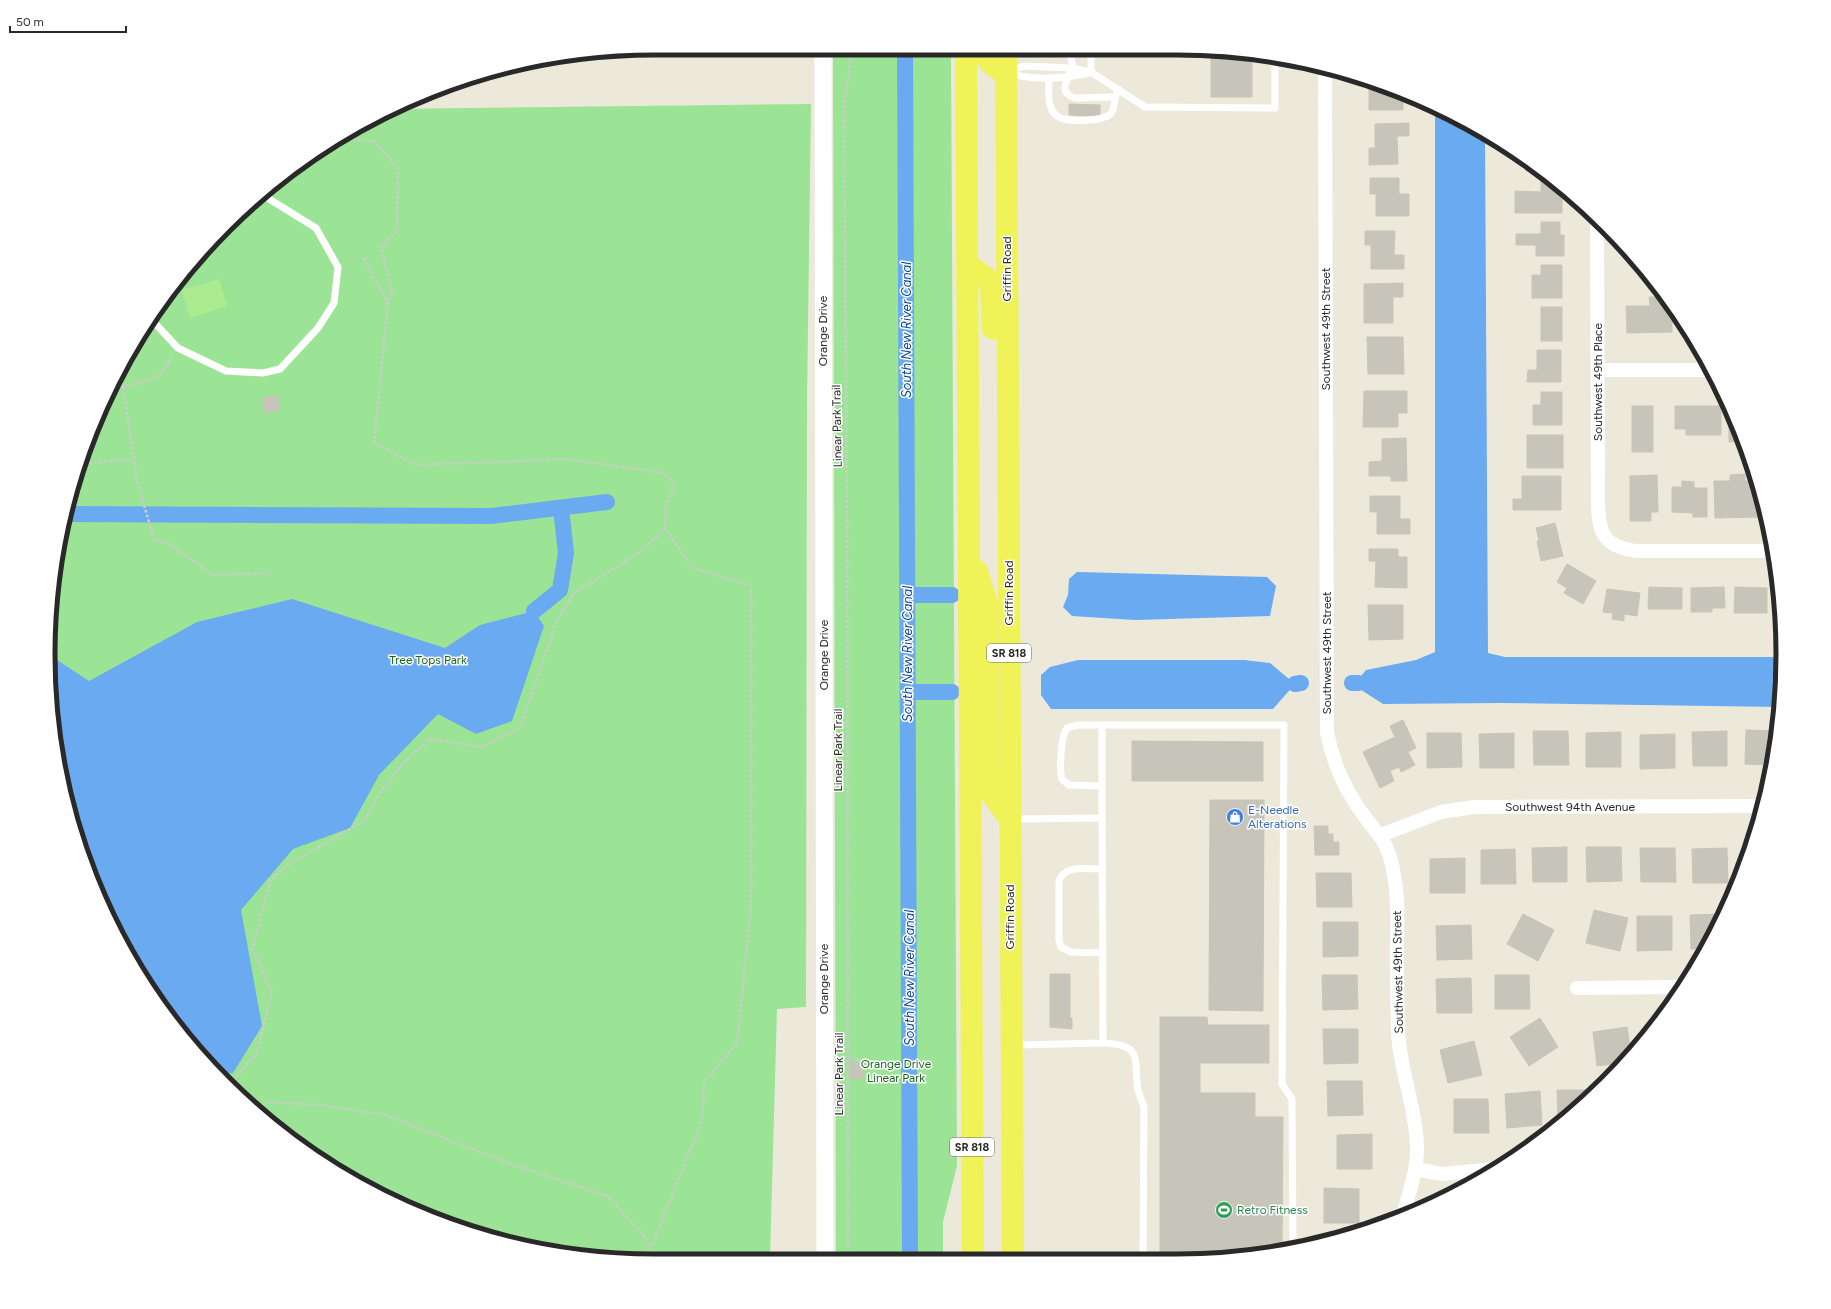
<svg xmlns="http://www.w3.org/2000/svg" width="1831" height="1309" font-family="Figtree,sans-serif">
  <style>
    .green { fill: #9be495 }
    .pitch { fill: #adeb91 }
    .water { fill: #6aaaf0 }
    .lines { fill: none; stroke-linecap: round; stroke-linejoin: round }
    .canal { stroke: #6aaaf0; stroke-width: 16 }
    .building { fill: #c7c5ba; stroke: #c7c5b4 }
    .path { stroke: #ccc; stroke-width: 2.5; stroke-dasharray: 3 2; stroke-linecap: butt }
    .service { stroke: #fff; stroke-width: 7 }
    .minor { stroke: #fff; stroke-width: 14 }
    .tertiary { stroke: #fff; stroke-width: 17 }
    .primary { stroke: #eff358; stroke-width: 22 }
    .labels { text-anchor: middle; stroke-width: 3; stroke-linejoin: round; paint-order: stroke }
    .shield { fill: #fff; stroke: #696969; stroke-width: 1 }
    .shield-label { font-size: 11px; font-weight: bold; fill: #292929 }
    .street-label { font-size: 12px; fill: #292929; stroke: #fff }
    .park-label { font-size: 12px; fill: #18671c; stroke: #fff }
    .shop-label { font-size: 12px; fill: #366cbe; stroke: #fff; text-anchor: start }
    .leisure-label { font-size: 12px; fill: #27864d; stroke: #fff; text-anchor: start }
    .water-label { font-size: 13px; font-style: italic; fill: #0b449b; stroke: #fff }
    .rim { fill: none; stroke: #292929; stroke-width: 5 }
  </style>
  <rect width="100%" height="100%" fill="#ece9da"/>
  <g class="green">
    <path d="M 951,50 L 957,1166 L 943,1222 L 943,1258 L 836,1258 L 833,51 Z"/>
    <path d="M 811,104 L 807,401 L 806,1007 L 777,1009 L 770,1259 L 615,1260 L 497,1240 L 386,1198 L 285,1136 L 198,1054 L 129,958 L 94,887 L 69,811 L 48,654 L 60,536 L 80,460 L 110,386 L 150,318 L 199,254 L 255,198 L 318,150 L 386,110 L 390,109 Z"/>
  </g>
  <path class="pitch" d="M 219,279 L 227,306 L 190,318 L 182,290 Z"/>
  <g class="water">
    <path d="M 1435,107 L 1485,133 L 1488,653 L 1505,657 L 1780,657 L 1782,694 L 1780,707 L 1500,703 L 1383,704 L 1358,688 L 1358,680 L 1366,670 L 1416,660 L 1435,652 Z"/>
    <path d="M 1077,572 L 1267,577 L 1276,586 L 1270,616 L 1135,620 L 1072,616 L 1063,607 L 1068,595 L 1069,579 Z"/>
    <path d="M 292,599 L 445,648 L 480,625 L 534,611 L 544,626 L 512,721 L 476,734 L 438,714 L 379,775 L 350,828 L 293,849 L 241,910 L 262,1026 L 233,1073 L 220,1075 L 198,1054 L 129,958 L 94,887 L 69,811 L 53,733 L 48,654 L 89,681 L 197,622 Z"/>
    <path d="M 1078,660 L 1244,660 L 1270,663 L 1295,684 L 1273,709 L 1051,709 L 1041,695 L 1041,675 L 1050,667 Z"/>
  </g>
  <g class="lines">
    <g class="canal">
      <path d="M 905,50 L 910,1258"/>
      <path d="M 66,514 L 491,516 L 607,502"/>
      <path d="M 908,595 L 952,595"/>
      <path d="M 534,611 L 560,590 L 566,553 L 561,508"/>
      <path d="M 1352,683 L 1358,683"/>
      <path d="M 1295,684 L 1301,683"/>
      <path d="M 908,692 L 952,692"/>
    </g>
  </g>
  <g class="building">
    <path d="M 1211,51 L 1252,55 L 1252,97 L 1211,97 Z"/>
    <path d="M 1361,80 L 1394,90 L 1394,95 L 1403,95 L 1403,110 L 1369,110 L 1369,86 L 1361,86 Z"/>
    <path d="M 1069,104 L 1100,105 L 1100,116 L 1069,115 Z"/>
    <path d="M 1409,123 L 1409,136 L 1397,136 L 1398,164 L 1369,165 L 1369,148 L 1375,148 L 1375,124 Z"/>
    <path d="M 1526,163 L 1538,171 L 1526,171 Z"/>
    <path d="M 1370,178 L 1399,178 L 1399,194 L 1409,194 L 1409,216 L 1376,216 L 1376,194 L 1370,194 Z"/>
    <path d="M 1541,180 L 1550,180 L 1562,188 L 1562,213 L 1515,213 L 1515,191 L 1541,192 Z"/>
    <path d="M 1541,222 L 1560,222 L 1560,235 L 1564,235 L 1564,256 L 1536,256 L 1536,245 L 1516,245 L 1516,234 L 1541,234 Z"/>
    <path d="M 1365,231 L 1395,231 L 1394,255 L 1404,255 L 1404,269 L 1371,269 L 1371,245 L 1365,245 Z"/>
    <path d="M 1541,265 L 1562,265 L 1562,298 L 1532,298 L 1532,275 L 1541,275 Z"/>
    <path d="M 1403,283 L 1403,297 L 1393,297 L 1393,323 L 1364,323 L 1364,284 Z"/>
    <path d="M 1649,297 L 1663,297 L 1672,310 L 1672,332 L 1627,333 L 1626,306 L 1650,306 Z"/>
    <rect x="1541" y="307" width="21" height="34"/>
    <path d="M 1367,337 L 1403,337 L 1404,374 L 1368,374 Z"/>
    <path d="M 1537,350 L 1561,350 L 1561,382 L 1527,382 L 1528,370 L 1537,370 Z"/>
    <path d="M 1364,391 L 1407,391 L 1407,413 L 1398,413 L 1398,427 L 1363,427 Z"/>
    <path d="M 1541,392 L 1562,392 L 1562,425 L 1533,425 L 1533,405 L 1541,405 Z"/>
    <path d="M 277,395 L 280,410 L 265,413 L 262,399 Z"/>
    <rect x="1632" y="406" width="21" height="46"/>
    <path d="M 1675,406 L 1721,406 L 1721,435 L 1686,435 L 1686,429 L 1675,429 Z"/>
    <path d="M 1729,411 L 1743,441 L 1729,442 Z"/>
    <rect x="1527" y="435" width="36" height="33"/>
    <path d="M 1406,438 L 1407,481 L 1391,481 L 1391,476 L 1369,476 L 1369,462 L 1382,461 L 1382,439 Z"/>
    <path d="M 1745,474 L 1745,481 L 1756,481 L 1760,500 L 1761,517 L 1715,518 L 1714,481 L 1730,481 L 1730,475 Z"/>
    <path d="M 1657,475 L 1658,512 L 1651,512 L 1651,521 L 1630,521 L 1630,476 Z"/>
    <path d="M 1522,476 L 1561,476 L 1561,510 L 1513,510 L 1513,499 L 1522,499 Z"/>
    <path d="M 1682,481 L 1694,482 L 1694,488 L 1707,488 L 1707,517 L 1693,517 L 1693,513 L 1672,512 L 1672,487 L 1682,487 Z"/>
    <path d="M 1370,496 L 1400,496 L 1400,519 L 1410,519 L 1410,534 L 1377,534 L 1377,512 L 1370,512 Z"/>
    <path d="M 1555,523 L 1563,556 L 1541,561 L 1537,541 L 1539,541 L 1536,528 Z"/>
    <path d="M 1369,549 L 1398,549 L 1398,557 L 1407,557 L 1407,588 L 1375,587 L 1376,561 L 1369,561 Z"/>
    <path d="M 1567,564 L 1596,581 L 1583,604 L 1564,593 L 1567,588 L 1557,582 Z"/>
    <path d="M 1649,587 L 1682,588 L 1682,609 L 1648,609 Z"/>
    <path d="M 1724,587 L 1725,608 L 1712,608 L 1712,612 L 1691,612 L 1691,588 Z"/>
    <path d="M 1735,587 L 1767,588 L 1767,613 L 1734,613 Z"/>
    <path d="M 1607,589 L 1640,593 L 1637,616 L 1624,614 L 1624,621 L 1612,619 L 1613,613 L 1603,612 Z"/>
    <path d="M 1776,589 L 1778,589 L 1779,609 L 1776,609 Z"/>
    <path d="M 1368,605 L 1403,605 L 1403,639 L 1369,640 Z"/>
    <path d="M 1403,720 L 1416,748 L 1408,752 L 1415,765 L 1401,772 L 1399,767 L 1390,771 L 1394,781 L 1380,788 L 1363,752 L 1395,737 L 1390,726 Z"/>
    <path d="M 1746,730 L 1776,731 L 1770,765 L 1745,764 Z"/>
    <path d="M 1533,731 L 1568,731 L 1569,765 L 1534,765 Z"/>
    <path d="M 1727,731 L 1727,766 L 1693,766 L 1692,732 Z"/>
    <path d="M 1621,732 L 1621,767 L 1586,767 L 1586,733 Z"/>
    <path d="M 1427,733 L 1461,733 L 1462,767 L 1427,768 Z"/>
    <path d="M 1514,733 L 1514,768 L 1480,768 L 1479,734 Z"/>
    <path d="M 1675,734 L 1675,768 L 1640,769 L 1640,735 Z"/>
    <path d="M 1132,741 L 1263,742 L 1263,781 L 1132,781 Z"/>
    <path d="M 1210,800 L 1264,800 L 1263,1011 L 1209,1010 Z"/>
    <path d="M 1314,826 L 1328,826 L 1328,834 L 1333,834 L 1333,842 L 1339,842 L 1339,855 L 1315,855 Z"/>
    <path d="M 1567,847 L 1567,882 L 1533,882 L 1532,848 Z"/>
    <path d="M 1586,847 L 1621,847 L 1622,881 L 1587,882 Z"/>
    <path d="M 1640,848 L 1675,848 L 1676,882 L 1641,882 Z"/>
    <path d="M 1727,848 L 1728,883 L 1693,883 L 1692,849 Z"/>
    <path d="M 1515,849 L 1516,884 L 1481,884 L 1481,850 Z"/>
    <path d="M 1465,858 L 1465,893 L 1430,893 L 1430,859 Z"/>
    <path d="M 1316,873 L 1351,873 L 1352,907 L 1317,907 Z"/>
    <path d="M 1594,910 L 1628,918 L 1620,951 L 1586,943 Z"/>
    <path d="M 1523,914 L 1554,930 L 1538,961 L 1507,944 Z"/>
    <path d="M 1724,914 L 1720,923 L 1704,949 L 1691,949 L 1690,915 Z"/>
    <path d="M 1637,916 L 1672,916 L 1672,950 L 1637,951 Z"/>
    <path d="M 1323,922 L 1358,922 L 1358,956 L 1323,957 Z"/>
    <path d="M 1471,925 L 1472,959 L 1437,960 L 1436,926 Z"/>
    <path d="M 1050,974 L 1070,974 L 1070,1018 L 1072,1018 L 1072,1029 L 1050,1027 Z"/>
    <path d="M 1322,975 L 1357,975 L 1358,1009 L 1323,1010 Z"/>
    <path d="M 1495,975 L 1529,975 L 1530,1009 L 1495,1009 Z"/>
    <path d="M 1471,978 L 1472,1013 L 1437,1013 L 1436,979 Z"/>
    <path d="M 1160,1017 L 1207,1017 L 1208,1025 L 1269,1025 L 1269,1063 L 1200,1063 L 1200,1093 L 1255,1093 L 1255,1117 L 1283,1117 L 1282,1251 L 1256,1256 L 1160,1256 Z"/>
    <path d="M 1540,1018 L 1558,1047 L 1529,1066 L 1510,1037 Z"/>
    <path d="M 1645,1025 L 1657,1025 L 1645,1038 Z"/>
    <path d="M 1627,1027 L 1631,1053 L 1621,1063 L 1597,1066 L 1593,1032 Z"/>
    <path d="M 1323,1029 L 1358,1029 L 1358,1063 L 1324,1064 Z"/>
    <path d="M 1474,1041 L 1482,1075 L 1448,1083 L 1440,1050 Z"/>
    <path d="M 850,1063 L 864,1063 L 864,1079 L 850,1078 Z"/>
    <path d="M 1327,1081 L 1362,1081 L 1363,1115 L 1328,1116 Z"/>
    <path d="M 1557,1090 L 1592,1090 L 1592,1094 L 1576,1111 L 1558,1124 Z"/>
    <path d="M 1540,1091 L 1542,1125 L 1507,1128 L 1505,1094 Z"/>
    <path d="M 1454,1099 L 1488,1099 L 1489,1133 L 1454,1133 Z"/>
    <path d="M 1372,1134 L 1372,1169 L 1337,1169 L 1337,1135 Z"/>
    <path d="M 1324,1188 L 1359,1189 L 1359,1223 L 1324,1223 Z"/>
  </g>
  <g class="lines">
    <g class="path">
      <path d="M 353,140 L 374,141 L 398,169 L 397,231 L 381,247 L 392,292 L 388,302"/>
      <path d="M 363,258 L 388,302 L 374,442 L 415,465 L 568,459 L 664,473 L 671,481 L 674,488 L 666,503 L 665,529"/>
      <path d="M 111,386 C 124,387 153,382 162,372 C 166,368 169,361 172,356"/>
      <path d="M 123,387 L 137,481 L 154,539 L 168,543 L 213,575 L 269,573"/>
      <path d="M 79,464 L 134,459"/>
      <path d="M 848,1058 L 858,1058 L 858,1063"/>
      <path d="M 858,1061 L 864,1061"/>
      <path d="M 230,1084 L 257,1053 L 272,991 L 252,949 L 270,881 L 292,862 L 364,821 L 379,794 L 403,763 L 430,739 L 481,747 L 520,728 L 558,618 L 575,592 L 639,553 L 665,529 L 693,568 L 751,586 L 751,904 L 737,1043 L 704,1082 L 702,1121 L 651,1248 L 639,1260"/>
      <path d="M 257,1109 L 267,1102 L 321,1105 L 385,1115 L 503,1161 L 607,1196 L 640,1231 L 651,1248"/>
      <path d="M 848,1258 L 847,510 L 844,104 L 852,51"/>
    </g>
    <g class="service">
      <path d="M 1067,49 C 1070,55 1073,61 1072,67 C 1070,79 1055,91 1075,98 L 1114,97"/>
      <path d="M 1009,71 L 1024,66 L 1072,68 L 1091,72 L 1145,107 L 1275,108 L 1275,58"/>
      <path d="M 1091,72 L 1091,49"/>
      <path d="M 1008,73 C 1035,81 1062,79 1089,73"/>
      <path d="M 1049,78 C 1049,89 1046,108 1057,116 C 1065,123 1107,122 1112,112 C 1114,108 1115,96 1118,89"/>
      <path d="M 150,318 L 178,348 L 226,371 L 263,373 L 280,369 L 318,328 L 334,303 L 338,267 L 316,228 L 261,194"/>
      <path d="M 1101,786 L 1069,785 C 1067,783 1064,782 1062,779 C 1059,770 1061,735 1067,728 L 1078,725 L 1102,725"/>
      <path d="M 1102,818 L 1102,725 L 1284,725 L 1282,1084 L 1292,1099 L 1293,1248"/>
      <path d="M 1012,819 L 1102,818 L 1103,1043 C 1144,1045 1133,1057 1138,1090 C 1139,1096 1143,1101 1144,1108 L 1143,1256"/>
      <path d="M 1102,869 C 1087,869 1065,864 1059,881 L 1059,940 L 1061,947 L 1071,952 L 1103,953"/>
      <path d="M 1013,1045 L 1103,1043"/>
    </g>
    <g class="minor">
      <path d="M 1325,69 L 1327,732 C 1333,764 1345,791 1365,817 C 1376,832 1384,838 1390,857 C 1398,885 1398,913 1397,942 C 1397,971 1397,1000 1398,1029 C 1399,1069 1416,1107 1417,1146 C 1418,1171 1408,1193 1403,1217"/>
      <path d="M 1597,219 L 1598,498 C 1598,530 1601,547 1637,551 L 1772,551"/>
      <path d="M 1598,370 L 1710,370"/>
      <path d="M 1381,835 L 1441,812 L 1474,807 L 1763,806"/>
      <path d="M 1577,988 L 1680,987"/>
      <path d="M 1415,1169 L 1442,1174 L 1495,1169"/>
    </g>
    <path class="tertiary" d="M 823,51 L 825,1258"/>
    <g class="primary">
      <path d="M 1006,49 L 1013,1257"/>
      <path d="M 966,50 L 973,1258"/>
      <path d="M 985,50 C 987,63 994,68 1006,72"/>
      <path d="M 968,265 L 988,279 L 991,284 L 993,329"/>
      <path d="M 977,571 L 987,603 L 988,789 L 1010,819"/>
    </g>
  </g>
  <defs>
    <g id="shop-disc" transform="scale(0.9)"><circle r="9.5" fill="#3f7fe0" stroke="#fff"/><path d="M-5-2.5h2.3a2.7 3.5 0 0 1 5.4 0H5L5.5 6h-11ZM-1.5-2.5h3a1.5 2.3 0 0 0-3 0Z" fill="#fff"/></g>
    <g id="stadium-disc" transform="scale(0.9)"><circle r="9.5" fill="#2e9e5b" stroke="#fff"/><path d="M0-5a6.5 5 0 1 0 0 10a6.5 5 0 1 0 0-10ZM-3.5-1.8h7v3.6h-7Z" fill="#fff"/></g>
  </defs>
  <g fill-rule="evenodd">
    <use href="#shop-disc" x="1235" y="817"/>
    <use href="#stadium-disc" x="1224" y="1210"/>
  </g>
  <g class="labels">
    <g class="shield">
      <rect x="987" y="644" width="44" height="18" rx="3"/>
      <rect x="950" y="1138" width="44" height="18" rx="3"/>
    </g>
    <g class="shield-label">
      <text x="1009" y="657">SR 818</text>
      <text x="972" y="1151">SR 818</text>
    </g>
    <g class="street-label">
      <text transform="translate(1007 269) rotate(-90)" y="4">Griffin Road</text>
      <text transform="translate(1326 329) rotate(-90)" y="4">Southwest 49th Street</text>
      <text transform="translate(823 331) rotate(-90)" y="4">Orange Drive</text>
      <text transform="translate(1598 382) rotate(-90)" y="4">Southwest 49th Place</text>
      <text transform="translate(837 426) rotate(-91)" y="4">Linear Park Trail</text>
      <text transform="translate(1009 593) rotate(-90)" y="4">Griffin Road</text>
      <text transform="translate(1327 653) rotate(-90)" y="4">Southwest 49th Street</text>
      <text transform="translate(824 655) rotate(-90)" y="4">Orange Drive</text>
      <text transform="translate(838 750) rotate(-90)" y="4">Linear Park Trail</text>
      <text x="1570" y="811">Southwest 94th Avenue</text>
      <text transform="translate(1010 917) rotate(-90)" y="4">Griffin Road</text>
      <text transform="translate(1398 972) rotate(-91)" y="4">Southwest 49th Street</text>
      <text transform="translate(824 979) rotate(-90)" y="4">Orange Drive</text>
      <text transform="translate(839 1074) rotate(-90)" y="4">Linear Park Trail</text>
    </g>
    <g class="park-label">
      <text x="428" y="664">Tree Tops Park</text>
      <text x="896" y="1068">Orange Drive<tspan x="896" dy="14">Linear Park</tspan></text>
    </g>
    <g class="shop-label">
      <text x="1248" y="814">E-Needle<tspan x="1248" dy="14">Alterations</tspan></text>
    </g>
    <g class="leisure-label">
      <text x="1237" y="1214">Retro Fitness</text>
    </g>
    <g class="water-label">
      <text transform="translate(906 330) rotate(-90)" y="5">South New River Canal</text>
      <text transform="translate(907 654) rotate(-90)" y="5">South New River Canal</text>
      <text transform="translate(909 978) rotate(-90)" y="5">South New River Canal</text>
    </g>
  </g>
  <path d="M0 0H1831V1309H0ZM654 55H1177A599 599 0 0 1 1776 654V655A599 599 0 0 1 1177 1254H654A599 599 0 0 1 55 655V654A599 599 0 0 1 654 55Z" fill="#fff" fill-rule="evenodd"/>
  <path class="rim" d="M654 55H1177A599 599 0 0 1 1776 654V655A599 599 0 0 1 1177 1254H654A599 599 0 0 1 55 655V654A599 599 0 0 1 654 55Z"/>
  <path d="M10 26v6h116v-6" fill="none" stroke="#292929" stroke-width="2"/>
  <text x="16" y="26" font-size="12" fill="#292929" stroke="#ffffff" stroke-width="3" paint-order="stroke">50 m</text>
</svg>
